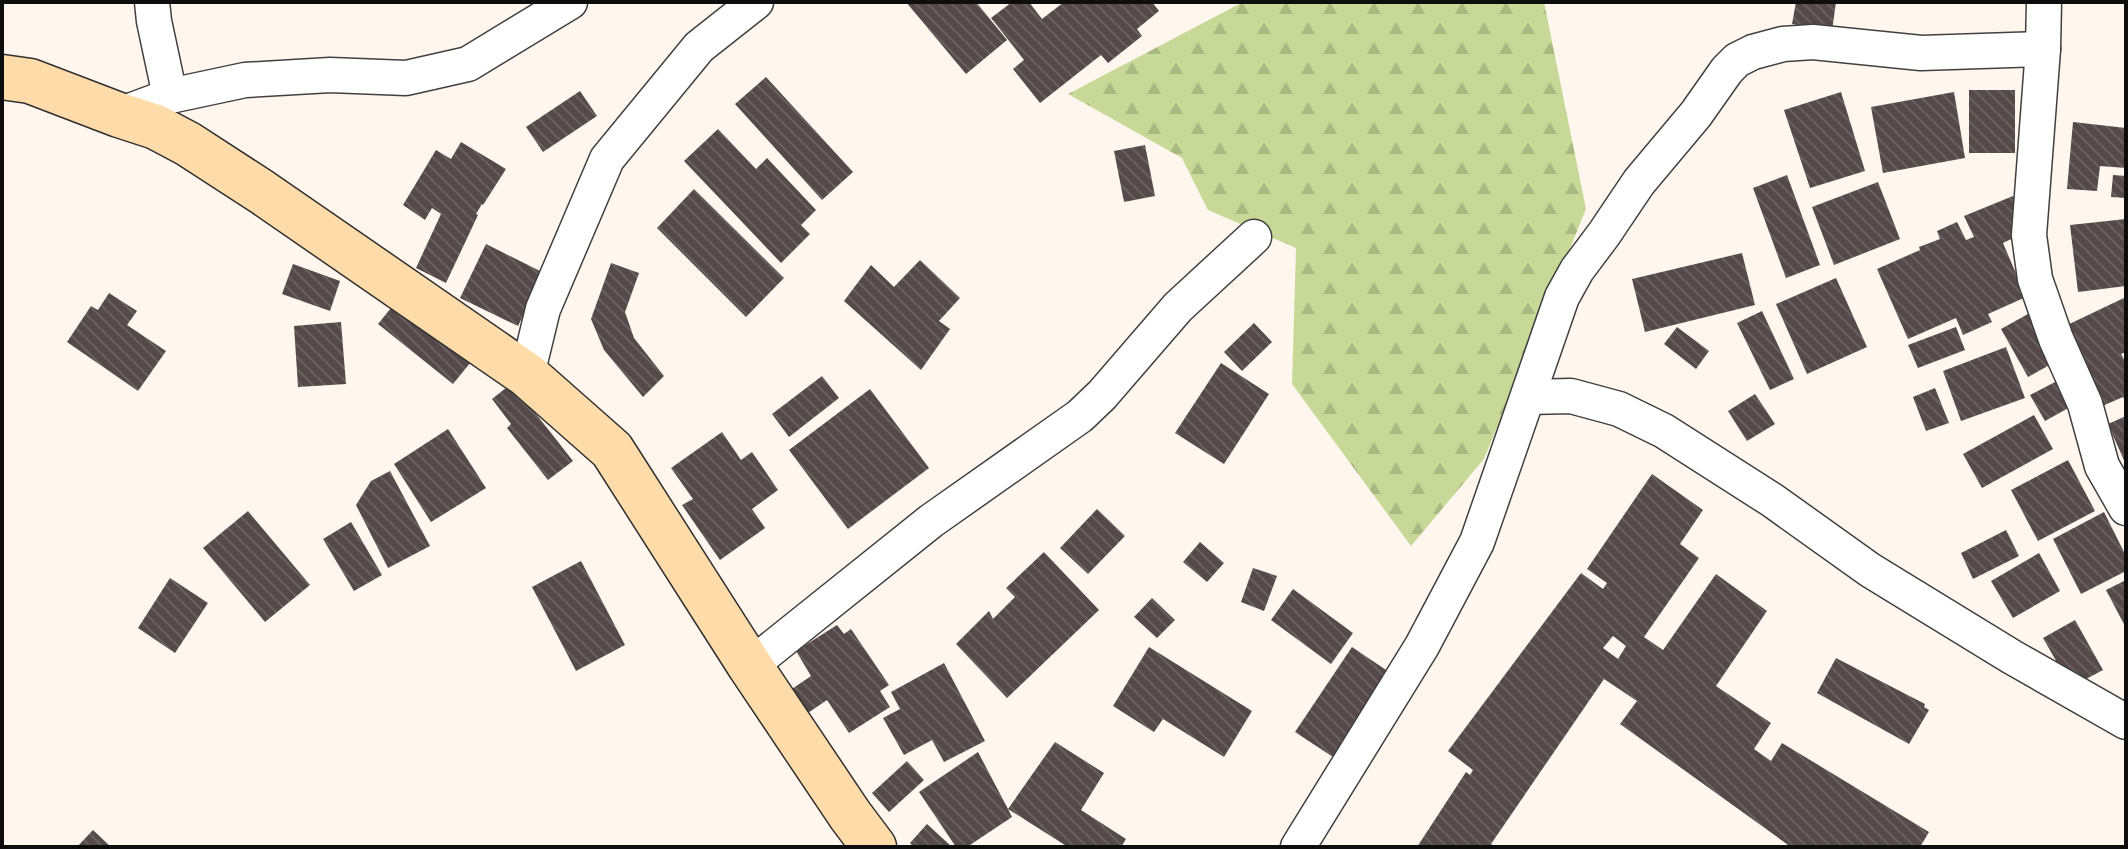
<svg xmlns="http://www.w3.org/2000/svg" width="2128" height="849" font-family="Bitter,serif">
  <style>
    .forest { fill: url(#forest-firs) }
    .building { fill: url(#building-back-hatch); fill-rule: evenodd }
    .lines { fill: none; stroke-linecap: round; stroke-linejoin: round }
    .street-casing { stroke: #404040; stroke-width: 37 }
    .secondary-casing { stroke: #2f2f2f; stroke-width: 47 }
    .street { stroke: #fff; stroke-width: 34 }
    .secondary { stroke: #fddca9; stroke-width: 44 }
  </style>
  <defs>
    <pattern id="forest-firs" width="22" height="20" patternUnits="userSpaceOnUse" patternTransform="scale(2)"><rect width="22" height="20" fill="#c7d897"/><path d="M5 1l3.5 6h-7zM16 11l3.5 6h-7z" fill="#aab881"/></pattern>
    <pattern id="building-back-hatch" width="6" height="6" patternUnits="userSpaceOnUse" patternTransform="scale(2)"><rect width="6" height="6" fill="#554a49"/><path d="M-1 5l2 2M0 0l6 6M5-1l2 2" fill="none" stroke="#68605f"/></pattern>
  </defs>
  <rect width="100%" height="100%" fill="#fff6ed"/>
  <path class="forest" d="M 1243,2 L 1544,2 L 1586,209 L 1484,459 L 1411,546 L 1292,384 L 1296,248 L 1208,210 L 1182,158 L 1068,94 Z"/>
  <g class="building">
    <path d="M 906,2 L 976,2 L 1007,40 L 966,74 Z"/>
    <path d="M 1012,2 L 1029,2 L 1042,19 L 1064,2 L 1152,2 L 1159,11 L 1137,29 L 1142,36 L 1108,63 L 1101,55 L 1040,103 L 1013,69 L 1024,60 L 991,18 Z"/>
    <path d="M 1796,2 L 1836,2 L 1832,31 L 1792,24 Z"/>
    <path d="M 766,77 L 853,172 L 822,200 L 735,104 Z"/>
    <rect x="1969" y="90" width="46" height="63"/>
    <path d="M 580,91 L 597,116 L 543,152 L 526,127 Z"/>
    <path d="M 1841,92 L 1865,171 L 1810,188 L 1784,110 Z"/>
    <path d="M 1954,92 L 1965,158 L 1883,173 L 1871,107 Z"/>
    <path d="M 2073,122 L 2126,128 L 2126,168 L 2100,166 L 2097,191 L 2067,189 Z"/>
    <path d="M 718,129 L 756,169 L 767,158 L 816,210 L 801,225 L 810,234 L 781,263 L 684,161 Z"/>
    <path d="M 461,142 L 506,169 L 483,205 L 482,204 L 476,214 L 478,215 L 446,283 L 416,268 L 441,214 L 432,208 L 425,220 L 403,205 L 436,150 L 451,159 Z"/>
    <path d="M 1145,145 L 1155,196 L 1124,202 L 1114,151 Z"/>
    <path d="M 1787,175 L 1820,265 L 1786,278 L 1753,188 Z"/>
    <path d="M 2113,175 L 2126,176 L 2126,198 L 2111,197 Z"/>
    <path d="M 1878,182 L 1900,239 L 1834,265 L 1812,207 Z"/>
    <path d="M 694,189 L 784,278 L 746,317 L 657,228 Z"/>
    <path d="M 2013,196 L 2028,231 L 2003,243 L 2026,297 L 1988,314 L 1992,322 L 1963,335 L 1956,318 L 1908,339 L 1877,269 L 1920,250 L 1919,247 L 1940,239 L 1937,231 L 1957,222 L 1966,240 L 1974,237 L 1964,216 Z"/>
    <path d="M 2126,219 L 2126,286 L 2078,292 L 2070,225 Z"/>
    <path d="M 486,244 L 544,273 L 518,326 L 460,298 Z"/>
    <path d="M 1742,253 L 1755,305 L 1645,332 L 1632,279 Z"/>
    <path d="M 920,260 L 960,298 L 939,321 L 950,329 L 921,370 L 844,301 L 871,265 L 894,287 Z"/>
    <path d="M 611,263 L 639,273 L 625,312 L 634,338 L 664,376 L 643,397 L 604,350 L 591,319 Z"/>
    <path d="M 293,264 L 340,281 L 330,311 L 282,294 Z"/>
    <path d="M 1836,278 L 1867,347 L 1807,374 L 1776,304 Z"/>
    <path d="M 109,293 L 137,311 L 127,325 L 166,351 L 138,391 L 67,342 L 91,306 L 98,310 Z"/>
    <path d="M 400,297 L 475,357 L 453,384 L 378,324 Z"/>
    <path d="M 2126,297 L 2126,352 L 2121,354 L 2126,363 L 2126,402 L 2123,397 L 2100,407 L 2063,327 Z"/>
    <path d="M 1762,311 L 1794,379 L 1770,390 L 1737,323 Z"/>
    <path d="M 2028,314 L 2055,362 L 2028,377 L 2001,329 Z"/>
    <path d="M 341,322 L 346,384 L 298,387 L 294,326 Z"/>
    <path d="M 1254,323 L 1272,342 L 1242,371 L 1224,352 Z"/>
    <path d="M 1677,327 L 1709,351 L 1696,369 L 1664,344 Z"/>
    <path d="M 1956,327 L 1965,350 L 1918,368 L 1908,345 Z"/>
    <path d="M 2006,347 L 2025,398 L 1961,421 L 1943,371 Z"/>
    <path d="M 1221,363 L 1269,394 L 1224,464 L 1175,433 Z"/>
    <path d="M 822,376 L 839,398 L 789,437 L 772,414 Z"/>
    <path d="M 520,377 L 541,404 L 533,410 L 573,461 L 548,480 L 507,428 L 511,424 L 492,399 Z"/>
    <path d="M 2057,381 L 2072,406 L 2045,421 L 2030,395 Z"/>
    <path d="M 1935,388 L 1949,423 L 1926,431 L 1913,397 Z"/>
    <path d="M 870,389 L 929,468 L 848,529 L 789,450 Z"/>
    <path d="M 1755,394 L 1775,424 L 1747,441 L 1728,411 Z"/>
    <path d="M 2034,415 L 2053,449 L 1982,488 L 1963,454 Z"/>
    <path d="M 2126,416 L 2126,465 L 2108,424 Z"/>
    <path d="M 448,429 L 486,488 L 431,522 L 394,464 Z"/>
    <path d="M 722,432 L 741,460 L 752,452 L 778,490 L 752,509 L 765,528 L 720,560 L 682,505 L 693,499 L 671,468 Z"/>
    <path d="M 2068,460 L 2095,511 L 2038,541 L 2011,490 Z"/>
    <path d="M 390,471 L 430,546 L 388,568 L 356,505 L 371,481 Z"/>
    <path d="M 1652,474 L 1703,510 L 1680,544 L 1699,558 L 1644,637 L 1663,650 L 1716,574 L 1767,611 L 1716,686 L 1771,723 L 1754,749 L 1771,761 L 1782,743 L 1929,832 L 1920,847 L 1791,847 L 1620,724 L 1637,701 L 1604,679 L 1491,844 L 1496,847 L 1417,847 L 1466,772 L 1470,775 L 1473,770 L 1448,751 L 1581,573 L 1603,589 L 1607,583 L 1587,569 ZM 1613,636 L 1626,646 L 1618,659 L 1603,648 Z"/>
    <path d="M 1097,509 L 1125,536 L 1088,574 L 1060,548 Z"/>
    <path d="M 248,511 L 310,585 L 265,622 L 203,548 Z"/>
    <path d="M 2104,512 L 2126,556 L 2126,571 L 2081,594 L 2053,539 Z"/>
    <path d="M 351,522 L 382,575 L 354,591 L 323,539 Z"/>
    <path d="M 2006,530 L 2019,556 L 1973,579 L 1961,553 Z"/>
    <path d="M 1200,542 L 1224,563 L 1207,582 L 1183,562 Z"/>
    <path d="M 1044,552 L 1099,610 L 1007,698 L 956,644 L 989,611 L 993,619 L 1015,597 L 1006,588 Z"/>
    <path d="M 2039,553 L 2060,591 L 2013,618 L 1991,581 Z"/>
    <path d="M 581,561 L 625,645 L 576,671 L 532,587 Z"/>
    <path d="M 1253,568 L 1277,576 L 1264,611 L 1241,602 Z"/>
    <path d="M 170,578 L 208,603 L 175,653 L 138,628 Z"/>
    <path d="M 2126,580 L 2126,628 L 2106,590 Z"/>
    <path d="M 1293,589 L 1353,633 L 1331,664 L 1271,620 Z"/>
    <path d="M 1152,598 L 1175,620 L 1157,638 L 1134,617 Z"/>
    <path d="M 2075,620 L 2103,670 L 2071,687 L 2043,638 Z"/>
    <path d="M 837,625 L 844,634 L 851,629 L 889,685 L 880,691 L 890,707 L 849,733 L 827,700 L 802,717 L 786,693 L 811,676 L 796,651 Z"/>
    <path d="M 1149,647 L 1252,711 L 1224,757 L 1163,719 L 1154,732 L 1113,706 Z"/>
    <path d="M 1352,647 L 1392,674 L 1336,759 L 1295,732 Z"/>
    <path d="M 1836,658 L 1925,704 L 1924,707 L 1929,710 L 1909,744 L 1817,693 Z"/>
    <path d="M 944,663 L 985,741 L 944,762 L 932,740 L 904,755 L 883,718 L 900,709 L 891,692 Z"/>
    <path d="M 1055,742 L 1104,773 L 1081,810 L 1126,839 L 1121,847 L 1068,847 L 1008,809 L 1012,817 L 967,847 L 956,847 L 919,792 L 978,752 L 1008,809 Z"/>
    <path d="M 907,761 L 924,780 L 889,812 L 872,793 Z"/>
    <path d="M 927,824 L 952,847 L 914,847 L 910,843 Z"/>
    <path d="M 93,830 L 111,847 L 77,847 Z"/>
  </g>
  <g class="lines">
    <g class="street-casing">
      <g id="street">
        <path d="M 152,2 L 154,21 L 170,96"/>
        <path d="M 2044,2 L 2043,49 L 2029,235 L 2035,279 L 2056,339 L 2085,404 L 2102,466 L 2126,508"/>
        <path d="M 119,115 L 170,96 L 245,80 L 330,75 L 406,78 L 468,64 L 570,2"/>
        <path d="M 527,375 L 543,309 L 607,159 L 699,47 L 756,2"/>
        <path d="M 1528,397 L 1571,396 L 1619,409 L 1664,431 L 1772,500 L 1870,570 L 2012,657 L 2126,722"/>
        <path d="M 750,666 L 931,521 L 1080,416 L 1102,395 L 1178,307 L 1254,237"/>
        <path d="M 1298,847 L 1422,646 L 1477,542 L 1562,297 L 1577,270 L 1604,234 L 1639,182 L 1696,114 L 1727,70 L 1737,60 L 1753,52 L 1783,44 L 1813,42 L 1921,53 L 2043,49"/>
      </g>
    </g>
    <g class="secondary-casing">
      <path id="secondary" d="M 2,77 L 30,81 L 119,115 L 156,127 L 188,144 L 262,192 L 527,375 L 612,450 L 750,666 L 850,815 L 874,847"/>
    </g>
    <use href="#street" class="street"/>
    <use href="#secondary" class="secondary"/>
  </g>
  <rect width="2128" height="849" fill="none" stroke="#0d0d0d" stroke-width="8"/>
</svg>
